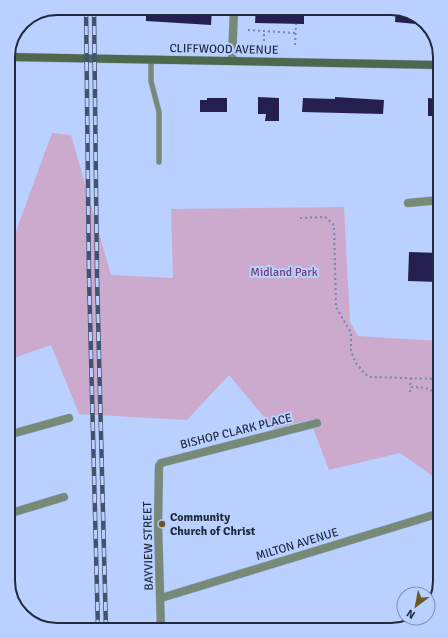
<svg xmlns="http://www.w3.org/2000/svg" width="448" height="638" font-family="Signika,sans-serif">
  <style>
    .green { fill: #cbaace }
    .building { fill: #241f4f }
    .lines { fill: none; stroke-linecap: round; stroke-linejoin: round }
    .lane-casing { stroke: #9bb0d9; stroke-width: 6 }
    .street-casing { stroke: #9bb0d9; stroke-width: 9 }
    .secondary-casing { stroke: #9bb0d9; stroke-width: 9 }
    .path { stroke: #7688ab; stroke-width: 2; stroke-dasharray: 2 3; stroke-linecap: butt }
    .lane { stroke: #778a77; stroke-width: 5 }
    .street { stroke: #778a77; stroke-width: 8 }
    .secondary { stroke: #4d684c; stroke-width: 8 }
    .rail-casing { stroke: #44526e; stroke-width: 4.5 }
    .rail { stroke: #bad1ff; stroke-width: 3; stroke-dasharray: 9; stroke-linecap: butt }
    .poi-dot { fill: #6e5727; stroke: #bad1ff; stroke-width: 1.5 }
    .labels { text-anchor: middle; stroke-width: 4; stroke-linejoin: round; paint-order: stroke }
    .street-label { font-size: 12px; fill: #1f2a40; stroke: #bad1ff }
    .park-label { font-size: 12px; fill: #723d77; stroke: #bad1ff }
    .poi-label { font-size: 12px; font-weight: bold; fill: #1f2a40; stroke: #bad1ff; text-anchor: start }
    .rim { fill: none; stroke: #1f2a40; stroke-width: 2 }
  </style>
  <rect width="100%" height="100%" fill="#bad1ff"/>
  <path class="green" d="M 52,133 L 71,135 L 111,275 L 173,278 L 171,209 L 344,207 L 350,322 L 358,336 L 440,341 L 440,481 L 400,453 L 329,470 L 310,420 L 274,429 L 229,375 L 187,420 L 79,414 L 51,345 L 8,360 L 8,244 L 12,242 Z"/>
  <g class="building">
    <path d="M 146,8 L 212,8 L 211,25 L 146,21 Z"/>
    <path d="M 256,8 L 304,8 L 304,24 L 255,23 Z"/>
    <path d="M 396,9 L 416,15 L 426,25 L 395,22 Z"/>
    <path d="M 258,97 L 279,98 L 279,121 L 265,121 L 266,114 L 258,114 Z"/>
    <path d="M 335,97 L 384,100 L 383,114 L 302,112 L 303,98 L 335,99 Z"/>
    <path d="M 207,98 L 227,98 L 227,112 L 200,112 L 200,100 L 207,100 Z"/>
    <path d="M 428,98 L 440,99 L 440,116 L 428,116 Z"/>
    <path d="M 409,252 L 440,253 L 440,282 L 408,281 Z"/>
  </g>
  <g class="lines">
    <g class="lane-casing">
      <path id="lane" d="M 151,60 L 151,81 L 159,112 L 159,162"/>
    </g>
    <g class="street-casing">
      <g id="street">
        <path d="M 232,61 L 234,8"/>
        <path d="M 408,203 L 440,200"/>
        <path d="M 8,435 L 69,418"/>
        <path d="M 8,514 L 64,497"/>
        <path d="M 161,598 L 440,513"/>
        <path d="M 161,630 L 158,525 L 159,466 L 161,463 L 317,423"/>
      </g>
    </g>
    <g class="secondary-casing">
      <path id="secondary" d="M 8,57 L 440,65"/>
    </g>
    <g class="path">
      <path d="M 248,30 L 295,33"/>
      <path d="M 264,41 L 264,31"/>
      <path d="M 295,45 L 296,24"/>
      <path d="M 300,218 L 325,217 L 334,225 L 336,307 L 351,333 L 351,351 L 356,363 L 365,374 L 370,377 L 440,379"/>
      <path d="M 411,378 L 410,387 C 432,388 434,387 440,409"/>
      <path d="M 410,392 L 410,387"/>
      <path d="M 436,394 L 440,394"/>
    </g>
    <use href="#lane" class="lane"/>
    <use href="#street" class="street"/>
    <use href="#secondary" class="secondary"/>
    <g class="rail-casing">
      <g id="rail">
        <path d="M 86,8 L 89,277 L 98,630"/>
        <path d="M 94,8 L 97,277 L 106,630"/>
      </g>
    </g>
    <use href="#rail" class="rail"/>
  </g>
  <circle class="poi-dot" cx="162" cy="524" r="4"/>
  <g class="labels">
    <g class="street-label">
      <text transform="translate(224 49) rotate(1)" y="4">CLIFFWOOD AVENUE</text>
      <text transform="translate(236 431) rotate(-14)" y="4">BISHOP CLARK PLACE</text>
      <text transform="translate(297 544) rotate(-17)" y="4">MILTON AVENUE</text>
      <text transform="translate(148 546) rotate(-91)" y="4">BAYVIEW STREET</text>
    </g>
    <g class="park-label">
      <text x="284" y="276">Midland Park</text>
    </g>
    <g class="poi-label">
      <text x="170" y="521">Community<tspan x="170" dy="14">Church of Christ</tspan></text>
    </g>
  </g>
  <path d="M0 0H448V638H0ZM57 15H391A42 42 0 0 1 433 57V581A42 42 0 0 1 391 623H57A42 42 0 0 1 15 581V57A42 42 0 0 1 57 15Z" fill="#bad1ff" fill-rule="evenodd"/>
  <path class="rim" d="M57 15H391A42 42 0 0 1 433 57V581A42 42 0 0 1 391 623H57A42 42 0 0 1 15 581V57A42 42 0 0 1 57 15Z"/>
  <g transform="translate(416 606) rotate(212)"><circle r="19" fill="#bad1ff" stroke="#7c8eb3"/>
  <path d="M0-3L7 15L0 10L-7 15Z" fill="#6e5727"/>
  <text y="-6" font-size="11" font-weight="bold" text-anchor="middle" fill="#1f2a40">N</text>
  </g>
</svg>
